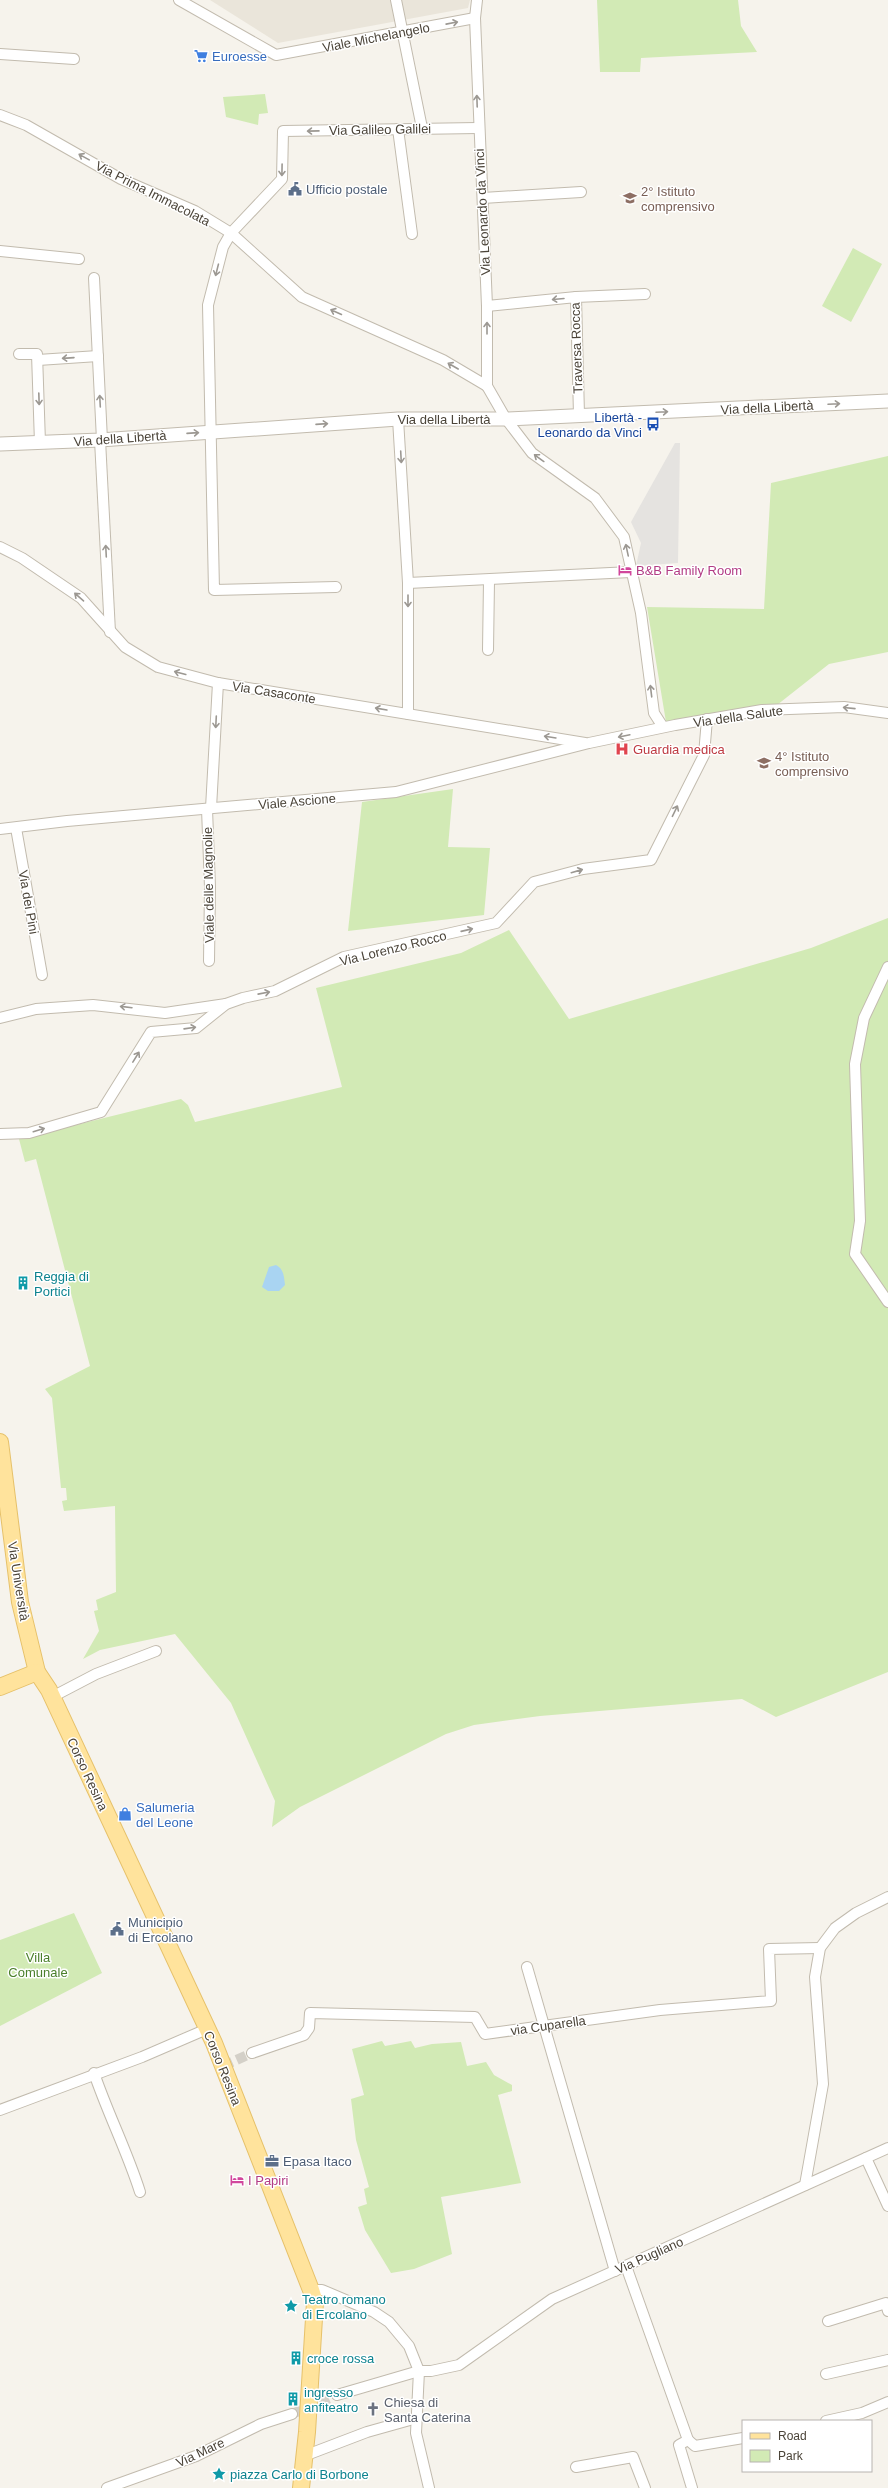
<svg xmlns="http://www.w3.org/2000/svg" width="888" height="2488" font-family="Helvetica,sans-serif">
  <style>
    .residential { fill: #eae5da }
    .green { fill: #d2eab5 }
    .parking { fill: #e5e3e0 }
    .water { fill: #a9d4f2 }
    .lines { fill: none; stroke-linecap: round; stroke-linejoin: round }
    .minor-tunnel { stroke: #d4d0c8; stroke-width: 10; stroke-dasharray: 10 5; stroke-linecap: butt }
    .minor-casing { stroke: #c2bbae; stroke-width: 12 }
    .tertiary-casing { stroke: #c2bbae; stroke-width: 15 }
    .primary-casing { stroke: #e6c16a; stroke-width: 18 }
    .minor { stroke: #fff; stroke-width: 10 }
    .tertiary { stroke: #fff; stroke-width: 13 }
    .primary { stroke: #ffe39c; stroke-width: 16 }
    .oneway { stroke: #9c9892 }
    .labels { text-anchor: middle; stroke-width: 3; stroke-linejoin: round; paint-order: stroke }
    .street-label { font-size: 13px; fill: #4b4439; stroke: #fff }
    .shop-label { font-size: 13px; fill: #366cbe; stroke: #fff; text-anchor: start }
    .service-label { font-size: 13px; fill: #4e5e75; stroke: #fff; text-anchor: start }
    .education-label { font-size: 13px; fill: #785e54; stroke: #fff; text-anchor: start }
    .transit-label { font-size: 13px; fill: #164399; stroke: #fff; text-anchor: end }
    .hotel-label { font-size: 13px; fill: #b23c85; stroke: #fff; text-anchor: start }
    .health-label { font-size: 13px; fill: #be3a42; stroke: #fff; text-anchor: start }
    .culture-label { font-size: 13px; fill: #0d838f; stroke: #fff; text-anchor: start }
    .park-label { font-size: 13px; fill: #4a7f2a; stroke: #fff }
    .worship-label { font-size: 13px; fill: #5b616d; stroke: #fff; text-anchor: start }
  </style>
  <rect width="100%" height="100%" fill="#f6f3ec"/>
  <path class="residential" d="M 210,0 L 470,0 L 468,8 L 278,43 Z"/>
  <g class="green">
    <path d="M 597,0 L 738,0 L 741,26 L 757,52 L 641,58 L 640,72 L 600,72 Z"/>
    <path d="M 265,94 L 268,113 L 259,114 L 258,125 L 226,117 L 223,97 Z"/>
    <path d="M 853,248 L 882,264 L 851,322 L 822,306 Z"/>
    <path d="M 888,456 L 888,652 L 829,664 L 777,705 L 666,722 L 647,607 L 764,609 L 771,483 Z"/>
    <path d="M 453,789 L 448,847 L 490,848 L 484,915 L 348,931 L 362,802 Z"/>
    <path d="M 888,918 L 888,1672 L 776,1717 L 742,1699 L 540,1716 L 474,1725 L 446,1734 L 300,1807 L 272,1827 L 275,1801 L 231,1703 L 175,1634 L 100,1650 L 83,1659 L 99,1631 L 94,1611 L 98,1610 L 96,1600 L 116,1592 L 115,1506 L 64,1511 L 62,1501 L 67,1500 L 66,1488 L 61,1488 L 52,1398 L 45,1389 L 90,1366 L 36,1159 L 25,1162 L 19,1139 L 181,1099 L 188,1105 L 195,1122 L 342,1087 L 316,988 L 461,953 L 509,930 L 569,1019 L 811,948 Z"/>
    <path d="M 74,1913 L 102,1973 L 0,2026 L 0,1940 Z"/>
    <path d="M 382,2041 L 385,2046 L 411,2041 L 415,2048 L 432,2044 L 461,2042 L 467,2066 L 486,2062 L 494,2075 L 512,2085 L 512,2091 L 498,2095 L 521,2183 L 441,2197 L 452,2254 L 414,2269 L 391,2273 L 365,2230 L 358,2207 L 367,2204 L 364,2189 L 369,2187 L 356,2140 L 351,2099 L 364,2095 L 352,2049 Z"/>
  </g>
  <path class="parking" d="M 675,443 L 680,443 L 678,563 L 636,566 L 641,543 L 631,522 Z"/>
  <path class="water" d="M 276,1265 C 284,1269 284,1277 285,1285 L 279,1291 L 268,1291 L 262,1287 L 269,1267 Z"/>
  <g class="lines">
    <g class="minor-tunnel">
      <path d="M 223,2066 L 252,2053"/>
      <path d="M 292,2414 L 337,2395"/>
    </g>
    <g class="minor-casing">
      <g id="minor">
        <path d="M 179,0 L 276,55 L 475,18"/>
        <path d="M 396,0 L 422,128"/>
        <path d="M 477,0 L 475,18 L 487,306 L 487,386 L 506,419 L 532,453 L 595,498 L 624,537 L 641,613 L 654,713 L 663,727"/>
        <path d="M 0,54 L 74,59"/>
        <path d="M 0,115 L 26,125 L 121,179 L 195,211 L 231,233 L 302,297 L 443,360 L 487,386"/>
        <path d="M 398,129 L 412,234"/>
        <path d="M 483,198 L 581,192"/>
        <path d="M 0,251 L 79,259"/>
        <path d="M 94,278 L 102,440"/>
        <path d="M 576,297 L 645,294"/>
        <path d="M 487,306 L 576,297 L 579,415"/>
        <path d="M 19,354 L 37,354 L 40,443"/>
        <path d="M 38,360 L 98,356"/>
        <path d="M 398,419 L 408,583 L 408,714"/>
        <path d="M 100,440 L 110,632"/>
        <path d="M 0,547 L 22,558 L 81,598 L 125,647 L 158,667 L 218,683 L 585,743"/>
        <path d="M 408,583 L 631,572"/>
        <path d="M 336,587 L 214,590 L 208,305 L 223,247 L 231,233 L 282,179 L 283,131 L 478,128"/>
        <path d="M 488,650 L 489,581"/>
        <path d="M 211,808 L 218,683"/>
        <path d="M 207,809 L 210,887 L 209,961"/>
        <path d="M 16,828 L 42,975"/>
        <path d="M 0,829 L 67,821 L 396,792 L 589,743 L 675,725 L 762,710 L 844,707 L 888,713"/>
        <path d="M 888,967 L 864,1018 L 855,1064 L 860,1221 L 855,1254 L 888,1302"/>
        <path d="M 0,1018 L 36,1009 L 93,1005 L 165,1013 L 226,1004"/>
        <path d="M 0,1134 L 29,1133 L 101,1112 L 151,1032 L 196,1028 L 226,1004 L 243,998 L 275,991 L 344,957 L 496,923 L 534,882 L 583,869 L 651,860 L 704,755 L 707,719"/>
        <path d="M 52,1697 L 96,1674 L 156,1651"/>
        <path d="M 527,1967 L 615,2271"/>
        <path d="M 252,2053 L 304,2035 L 309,2028 L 310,2013 L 475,2017 L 485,2034 L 660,2010 L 771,2001 L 769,1949 L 820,1948"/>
        <path d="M 94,2073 C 108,2114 127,2151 140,2192"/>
        <path d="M 0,2110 L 142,2057 L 207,2029"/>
        <path d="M 866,2158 L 888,2206"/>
        <path d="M 805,2185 L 823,2084 L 815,1977 L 820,1948 L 835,1928 L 856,1913 L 888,1897"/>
        <path d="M 626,2266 L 688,2440 L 679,2445 L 692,2488"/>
        <path d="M 311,2290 L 322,2290 L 374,2312 L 389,2322 L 409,2346 L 419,2371 L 416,2433 L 429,2488"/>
        <path d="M 828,2321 L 886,2303 L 888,2311"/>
        <path d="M 826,2374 L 888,2360"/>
        <path d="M 337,2395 L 419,2371 L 431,2371 L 459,2365 L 552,2299 L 888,2148"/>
        <path d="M 826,2421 L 862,2413 L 888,2402"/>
        <path d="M 688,2440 L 695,2446 L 743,2438"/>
        <path d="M 304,2456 L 367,2432 L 417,2418"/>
        <path d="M 576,2467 L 633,2457 L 645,2488"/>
        <path d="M 107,2488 L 196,2456 L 261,2424 L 292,2414"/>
      </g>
    </g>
    <g class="tertiary-casing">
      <path id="tertiary" d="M 0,444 L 100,440 L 398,419 L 506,419 L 888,401"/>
    </g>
    <g class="primary-casing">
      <g id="primary">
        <path d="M 0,1442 L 20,1602 L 37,1672 L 49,1690 L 214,2043 L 311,2290 L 315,2302 L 307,2432 L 301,2488"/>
        <path d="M 0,1687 L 37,1672"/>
      </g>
    </g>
    <use href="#minor" class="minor"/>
    <use href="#tertiary" class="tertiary"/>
    <use href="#primary" class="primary"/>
  </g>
  <defs><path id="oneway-shaft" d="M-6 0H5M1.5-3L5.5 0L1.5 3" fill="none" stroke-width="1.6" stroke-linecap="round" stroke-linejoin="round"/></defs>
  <g class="oneway">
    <use href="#oneway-shaft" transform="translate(452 23) rotate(-11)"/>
    <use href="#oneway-shaft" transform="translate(477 101) rotate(-92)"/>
    <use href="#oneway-shaft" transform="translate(313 131) rotate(179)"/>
    <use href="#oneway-shaft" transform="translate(84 157) rotate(-151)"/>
    <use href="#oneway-shaft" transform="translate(282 170) rotate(91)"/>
    <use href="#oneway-shaft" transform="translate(217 270) rotate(104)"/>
    <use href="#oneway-shaft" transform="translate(558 299) rotate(175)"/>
    <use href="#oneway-shaft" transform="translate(336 312) rotate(-156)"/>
    <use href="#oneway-shaft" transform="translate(487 328) rotate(-90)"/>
    <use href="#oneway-shaft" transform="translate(68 358) rotate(176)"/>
    <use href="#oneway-shaft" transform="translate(453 366) rotate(-150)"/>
    <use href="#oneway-shaft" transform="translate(39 399) rotate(88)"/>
    <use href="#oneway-shaft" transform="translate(100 401) rotate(-93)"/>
    <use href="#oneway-shaft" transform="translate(834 404) rotate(-3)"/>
    <use href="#oneway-shaft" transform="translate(662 412) rotate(-3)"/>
    <use href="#oneway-shaft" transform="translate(322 424) rotate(-4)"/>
    <use href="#oneway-shaft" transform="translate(193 433) rotate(-4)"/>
    <use href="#oneway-shaft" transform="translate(401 457) rotate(87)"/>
    <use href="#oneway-shaft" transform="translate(539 458) rotate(-144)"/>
    <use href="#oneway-shaft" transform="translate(627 550) rotate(-102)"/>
    <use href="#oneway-shaft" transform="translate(106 551) rotate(-93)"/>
    <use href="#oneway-shaft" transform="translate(79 597) rotate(-139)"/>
    <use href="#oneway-shaft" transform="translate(408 601) rotate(90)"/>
    <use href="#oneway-shaft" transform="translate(180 673) rotate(-165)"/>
    <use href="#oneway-shaft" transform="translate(651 691) rotate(-97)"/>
    <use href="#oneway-shaft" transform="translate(849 708) rotate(-174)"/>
    <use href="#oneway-shaft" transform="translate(381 709) rotate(-170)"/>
    <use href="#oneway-shaft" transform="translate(216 722) rotate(93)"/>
    <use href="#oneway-shaft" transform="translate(624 736) rotate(168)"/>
    <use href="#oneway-shaft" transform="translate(550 737) rotate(-171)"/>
    <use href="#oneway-shaft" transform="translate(675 811) rotate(-64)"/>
    <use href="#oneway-shaft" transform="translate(577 871) rotate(-16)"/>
    <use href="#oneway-shaft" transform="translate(467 930) rotate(-13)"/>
    <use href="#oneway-shaft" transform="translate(264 993) rotate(-11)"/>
    <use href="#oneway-shaft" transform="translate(126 1007) rotate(-173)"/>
    <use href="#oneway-shaft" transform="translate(190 1028) rotate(-8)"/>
    <use href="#oneway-shaft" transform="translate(136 1057) rotate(-58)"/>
    <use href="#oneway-shaft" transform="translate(39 1130) rotate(-17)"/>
  </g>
  <defs>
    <g id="supermarket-bare" transform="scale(1.08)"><path d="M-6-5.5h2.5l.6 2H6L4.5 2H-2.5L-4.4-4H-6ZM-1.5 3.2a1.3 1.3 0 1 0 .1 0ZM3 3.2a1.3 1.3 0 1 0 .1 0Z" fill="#3f7fe0" stroke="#fff" stroke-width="2.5" paint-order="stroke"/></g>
    <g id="civic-bare" transform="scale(1.08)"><path d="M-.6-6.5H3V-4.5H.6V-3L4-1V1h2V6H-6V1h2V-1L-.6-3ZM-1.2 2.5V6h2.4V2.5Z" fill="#5c6f8a" stroke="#fff" stroke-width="2.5" paint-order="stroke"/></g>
    <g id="school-bare" transform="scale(1.08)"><path d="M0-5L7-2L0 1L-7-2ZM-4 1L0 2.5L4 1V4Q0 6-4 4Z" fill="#8d6e63" stroke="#fff" stroke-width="2.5" paint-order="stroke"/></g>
    <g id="bus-bare" transform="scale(1.08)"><path d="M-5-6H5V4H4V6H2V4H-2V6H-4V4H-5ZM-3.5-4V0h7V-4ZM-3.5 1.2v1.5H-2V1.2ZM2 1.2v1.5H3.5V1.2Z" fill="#1a4fb4" stroke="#fff" stroke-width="2.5" paint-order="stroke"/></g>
    <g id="hotel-bare" transform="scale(1.08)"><path d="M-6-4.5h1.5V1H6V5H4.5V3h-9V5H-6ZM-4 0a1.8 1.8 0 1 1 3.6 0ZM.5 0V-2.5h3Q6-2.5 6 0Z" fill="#d1479c" stroke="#fff" stroke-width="2.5" paint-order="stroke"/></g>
    <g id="hospital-bare" transform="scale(1.08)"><path d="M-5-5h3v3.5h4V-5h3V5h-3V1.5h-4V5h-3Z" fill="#e0444e" stroke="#fff" stroke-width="2.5" paint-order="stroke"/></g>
    <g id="building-bare" transform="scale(1.08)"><path d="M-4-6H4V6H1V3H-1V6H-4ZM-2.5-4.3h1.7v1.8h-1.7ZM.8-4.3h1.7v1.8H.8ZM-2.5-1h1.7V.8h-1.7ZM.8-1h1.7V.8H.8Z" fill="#0f9aa8" stroke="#fff" stroke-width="2.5" paint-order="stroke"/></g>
    <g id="shop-bare" transform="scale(1.08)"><path d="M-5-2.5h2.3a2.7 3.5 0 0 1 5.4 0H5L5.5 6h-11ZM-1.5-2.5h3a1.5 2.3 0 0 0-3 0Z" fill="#3f7fe0" stroke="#fff" stroke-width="2.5" paint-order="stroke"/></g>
    <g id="office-bare" transform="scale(1.08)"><path d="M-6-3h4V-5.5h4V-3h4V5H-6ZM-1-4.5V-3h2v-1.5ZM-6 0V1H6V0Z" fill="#5c6f8a" stroke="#fff" stroke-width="2.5" paint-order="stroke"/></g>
    <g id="sight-bare" transform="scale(1.08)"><path d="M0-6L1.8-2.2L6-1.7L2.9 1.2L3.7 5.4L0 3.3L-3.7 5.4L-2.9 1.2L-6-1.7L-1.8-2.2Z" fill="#0f9aa8" stroke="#fff" stroke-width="2.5" paint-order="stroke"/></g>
    <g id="church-bare" transform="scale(1.08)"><path d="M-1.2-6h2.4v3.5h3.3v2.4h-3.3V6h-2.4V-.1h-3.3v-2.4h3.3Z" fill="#6b7280" stroke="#fff" stroke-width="2.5" paint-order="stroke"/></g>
  </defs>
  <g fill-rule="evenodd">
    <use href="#supermarket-bare" x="201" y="56"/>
    <use href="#civic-bare" x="295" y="189"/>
    <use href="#school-bare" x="630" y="198"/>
    <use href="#bus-bare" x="653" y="424"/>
    <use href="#hotel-bare" x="625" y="570"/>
    <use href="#hospital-bare" x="622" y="749"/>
    <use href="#school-bare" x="764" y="763"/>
    <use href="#building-bare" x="23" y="1283"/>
    <use href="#shop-bare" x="125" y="1814"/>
    <use href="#civic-bare" x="117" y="1929"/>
    <use href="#office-bare" x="272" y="2161"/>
    <use href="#hotel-bare" x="237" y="2180"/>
    <use href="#sight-bare" x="291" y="2306"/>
    <use href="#building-bare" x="296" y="2358"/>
    <use href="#building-bare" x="293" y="2399"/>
    <use href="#church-bare" x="373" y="2409"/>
    <use href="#sight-bare" x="219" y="2474"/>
  </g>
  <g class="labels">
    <g class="street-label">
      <text transform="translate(376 37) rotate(-11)" y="5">Viale Michelangelo</text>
      <text transform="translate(380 129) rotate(-1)" y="5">Via Galileo Galilei</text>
      <text transform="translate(153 193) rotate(27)" y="5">Via Prima Immacolata</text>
      <text transform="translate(482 212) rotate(-93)" y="5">Via Leonardo da Vinci</text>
      <text transform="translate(576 348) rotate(-92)" y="5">Traversa Rocca</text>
      <text transform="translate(767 407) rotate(-3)" y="5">Via della Libertà</text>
      <text x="444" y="424">Via della Libertà</text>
      <text transform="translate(120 438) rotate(-4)" y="5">Via della Libertà</text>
      <text transform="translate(274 692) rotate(9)" y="5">Via Casaconte</text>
      <text transform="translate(738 716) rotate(-8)" y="5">Via della Salute</text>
      <text transform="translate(297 801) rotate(-5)" y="5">Viale Ascione</text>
      <text transform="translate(208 885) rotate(-91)" y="5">Viale delle Magnolie</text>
      <text transform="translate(29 902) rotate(80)" y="5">Via dei Pini</text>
      <text transform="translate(393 948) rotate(-14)" y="5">Via Lorenzo Rocco</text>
      <text transform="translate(19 1581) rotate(81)" y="5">Via Università</text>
      <text transform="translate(88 1774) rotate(65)" y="5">Corso Resina</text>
      <text transform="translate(548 2025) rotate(-8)" y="5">via Cuparella</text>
      <text transform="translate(223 2068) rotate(68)" y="5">Corso Resina</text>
      <text transform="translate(649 2255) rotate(-24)" y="5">Via Pugliano</text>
      <text transform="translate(200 2452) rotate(-25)" y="5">Via Mare</text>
    </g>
    <g class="shop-label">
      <text x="212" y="61">Euroesse</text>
      <text x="136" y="1812">Salumeria<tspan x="136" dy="15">del Leone</tspan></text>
    </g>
    <g class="service-label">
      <text x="306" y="194">Ufficio postale</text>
      <text x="128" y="1927">Municipio<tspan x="128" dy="15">di Ercolano</tspan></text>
      <text x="283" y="2166">Epasa Itaco</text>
    </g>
    <g class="education-label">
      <text x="641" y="196">2° Istituto<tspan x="641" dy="15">comprensivo</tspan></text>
      <text x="775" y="761">4° Istituto<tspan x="775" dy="15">comprensivo</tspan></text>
    </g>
    <g class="transit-label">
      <text x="642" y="422">Libertà -<tspan x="642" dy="15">Leonardo da Vinci</tspan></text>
    </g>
    <g class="hotel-label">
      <text x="636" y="575">B&amp;B Family Room</text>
      <text x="248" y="2185">I Papiri</text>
    </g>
    <g class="health-label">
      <text x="633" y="754">Guardia medica</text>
    </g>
    <g class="culture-label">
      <text x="34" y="1281">Reggia di<tspan x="34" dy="15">Portici</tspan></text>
      <text x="302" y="2304">Teatro romano<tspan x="302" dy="15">di Ercolano</tspan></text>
      <text x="307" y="2363">croce rossa</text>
      <text x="304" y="2397">ingresso<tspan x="304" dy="15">anfiteatro</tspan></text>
      <text x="230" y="2479">piazza Carlo di Borbone</text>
    </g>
    <g class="park-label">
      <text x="38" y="1962">Villa<tspan x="38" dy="15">Comunale</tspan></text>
    </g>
    <g class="worship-label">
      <text x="384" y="2407">Chiesa di<tspan x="384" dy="15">Santa Caterina</tspan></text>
    </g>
  </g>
  <rect x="742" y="2420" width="130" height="52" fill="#ffffff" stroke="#b7b4b0"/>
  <rect x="750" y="2433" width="20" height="6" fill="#ffe39c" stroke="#b7b4b0"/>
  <text x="778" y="2440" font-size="12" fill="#4b4439">Road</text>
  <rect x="750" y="2450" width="20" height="12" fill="#d2eab5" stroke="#b7b4b0"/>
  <text x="778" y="2460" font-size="12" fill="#4b4439">Park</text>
</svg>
